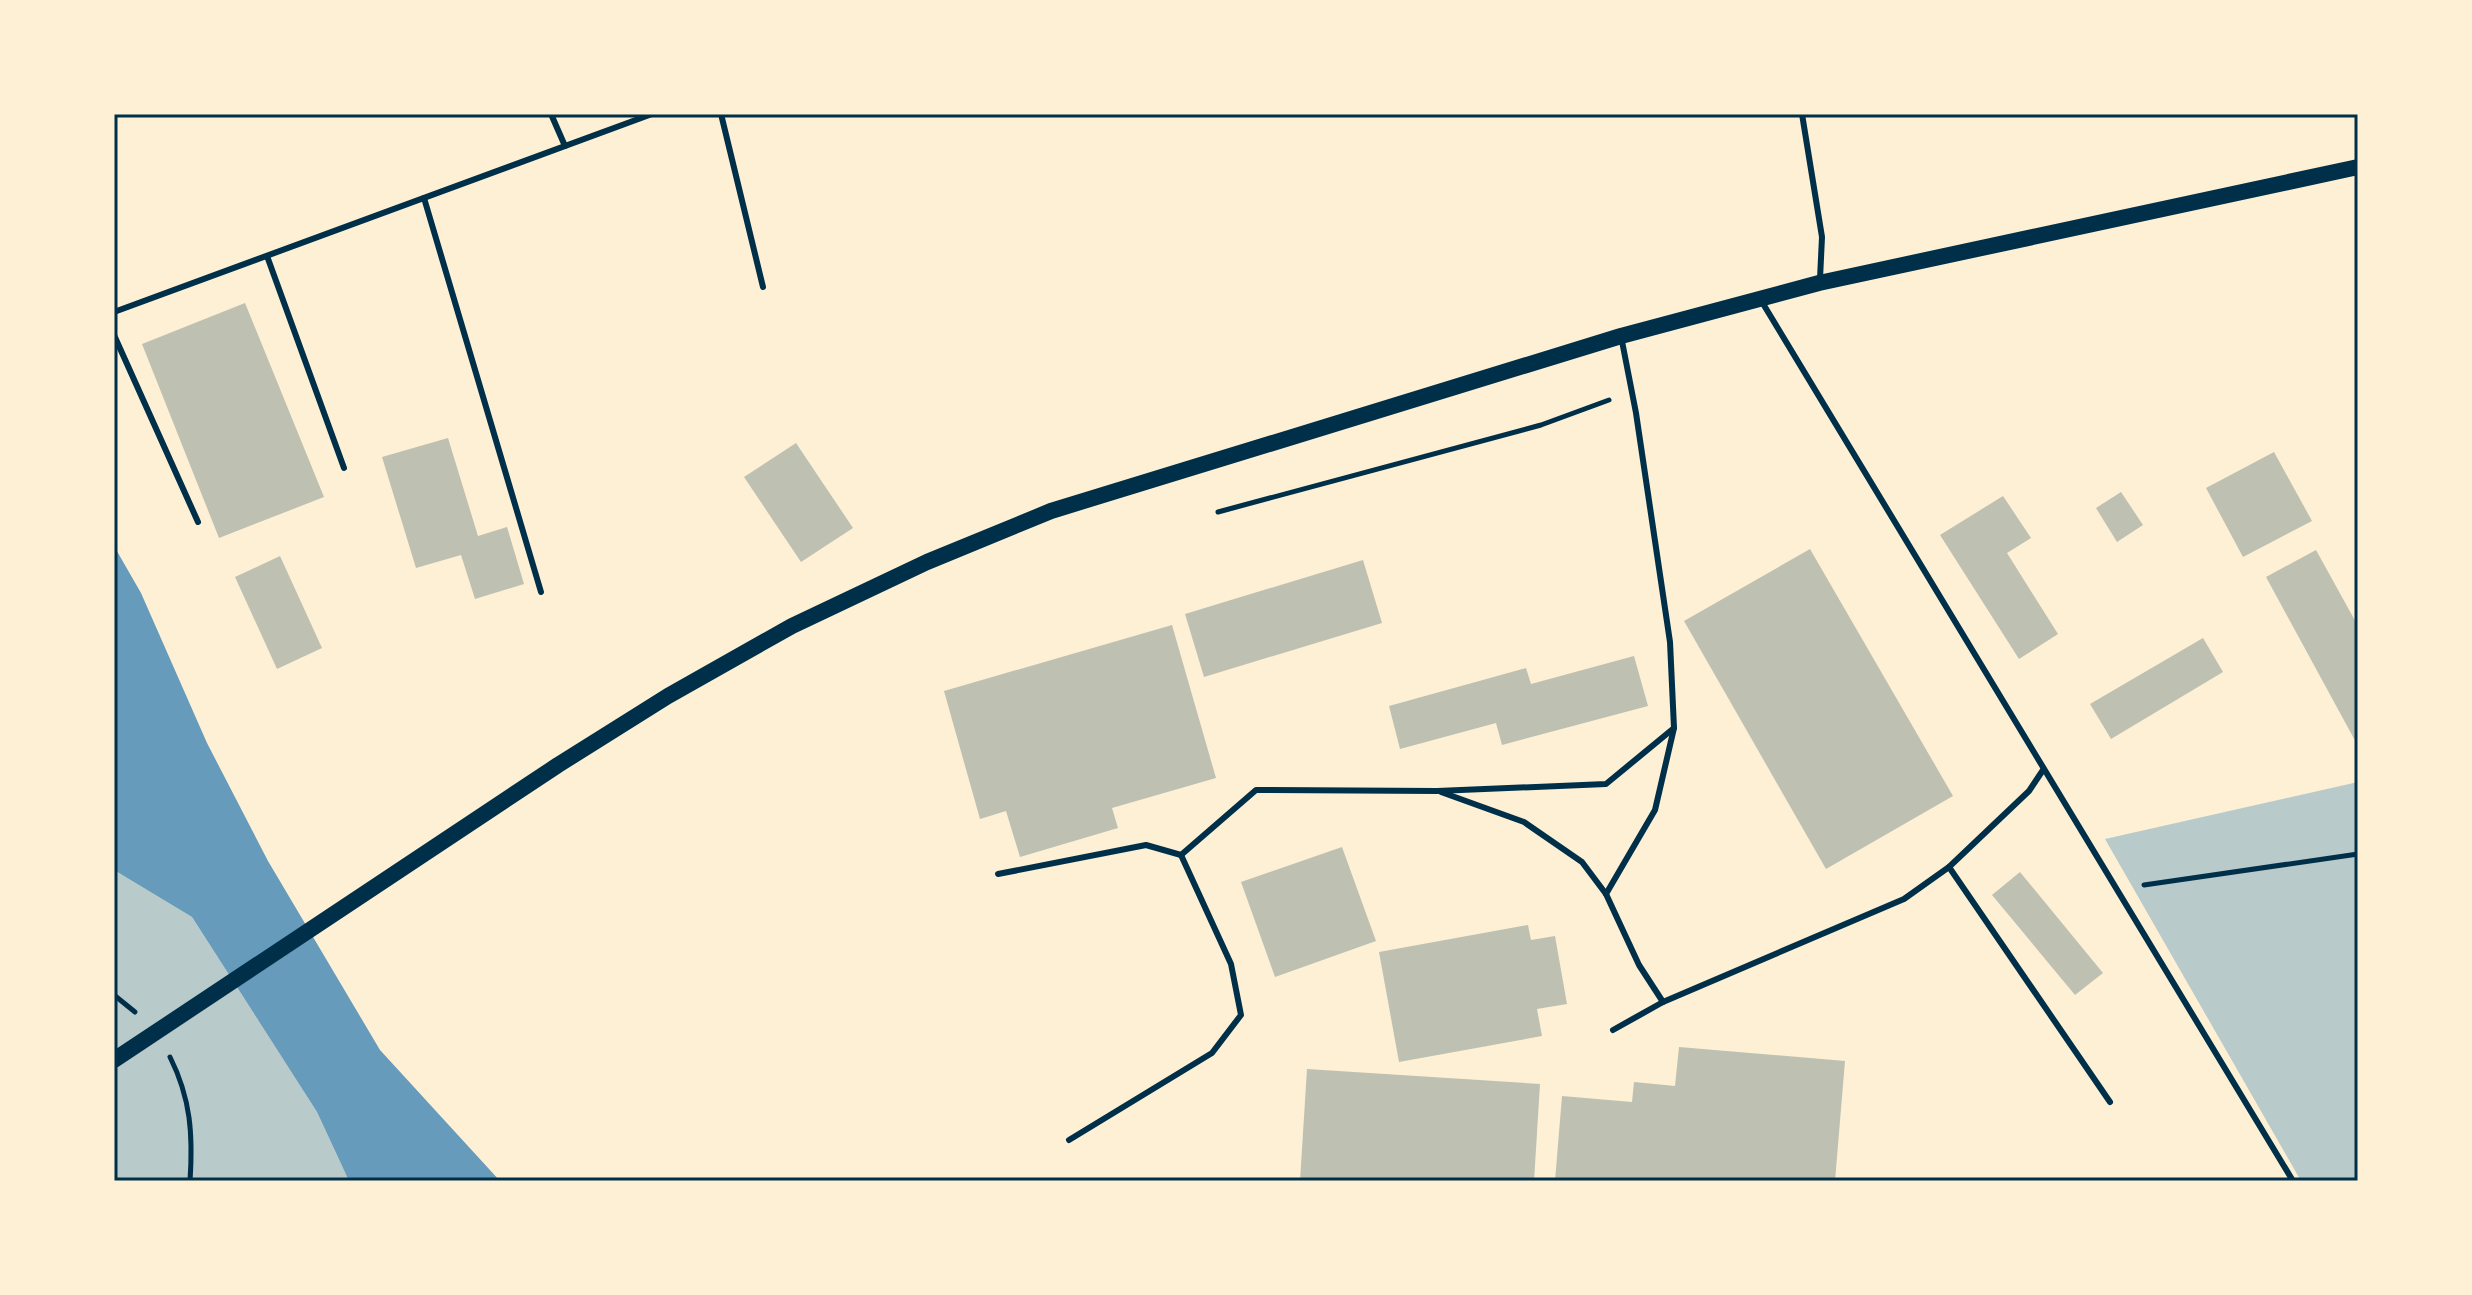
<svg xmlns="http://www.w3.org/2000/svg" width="2472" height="1295" font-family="'Exo 2',sans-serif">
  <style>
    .green { fill: #b9caca }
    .water { fill: #669bbc }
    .building { fill: #bec0b2 }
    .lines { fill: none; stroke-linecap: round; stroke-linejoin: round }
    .path { stroke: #003049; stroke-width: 5 }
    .service { stroke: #003049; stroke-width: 6 }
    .secondary { stroke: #003049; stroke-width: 16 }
    .neatline { fill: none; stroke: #003049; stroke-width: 3 }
  </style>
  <rect width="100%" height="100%" fill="#fdf0d5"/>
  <g class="green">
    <path d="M 2358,782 L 2358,1181 L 2301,1181 L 2105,839 Z"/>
    <path d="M 114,870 L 192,917 L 317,1112 L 349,1181 L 114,1181 Z"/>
  </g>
  <path class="water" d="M 114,546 L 141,593 L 207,743 L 268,861 L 380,1050 L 500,1181 L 349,1181 L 317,1112 L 192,917 L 114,870 Z"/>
  <g class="building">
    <path d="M 245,303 L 324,497 L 219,538 L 142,344 Z"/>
    <path d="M 448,438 L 478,536 L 507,527 L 524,584 L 475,599 L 461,555 L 416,568 L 382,457 Z"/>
    <path d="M 796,443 L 853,528 L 801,562 L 744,477 Z"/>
    <path d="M 2274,452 L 2312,521 L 2243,557 L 2206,488 Z"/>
    <path d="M 2121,492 L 2143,525 L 2117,542 L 2096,508 Z"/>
    <path d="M 2003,496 L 2031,538 L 2007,553 L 2058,634 L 2019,659 L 1940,535 Z"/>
    <path d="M 1810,549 L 1953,796 L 1826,869 L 1684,621 Z"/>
    <path d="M 2316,550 L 2358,626 L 2358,746 L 2266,577 Z"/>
    <path d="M 280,556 L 322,648 L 277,669 L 235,577 Z"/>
    <path d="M 1363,560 L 1382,623 L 1204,677 L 1185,614 Z"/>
    <path d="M 1172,625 L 1216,778 L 1112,808 L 1118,828 L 1020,857 L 1006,811 L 980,819 L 944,691 Z"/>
    <path d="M 2203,638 L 2223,672 L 2111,739 L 2090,704 Z"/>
    <path d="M 1634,656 L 1648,706 L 1502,745 L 1496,723 L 1400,749 L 1389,706 L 1526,668 L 1531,684 Z"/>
    <path d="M 1342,847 L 1376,941 L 1275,977 L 1241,882 Z"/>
    <path d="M 2020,872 L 2103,973 L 2075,995 L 1992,895 Z"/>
    <path d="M 1528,925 L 1531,940 L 1555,936 L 1567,1004 L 1537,1009 L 1542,1036 L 1399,1062 L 1379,952 Z"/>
    <path d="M 1679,1047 L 1845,1061 L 1835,1181 L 1555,1181 L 1562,1096 L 1632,1102 L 1634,1082 L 1675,1086 Z"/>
    <path d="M 1307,1069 L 1540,1084 L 1534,1181 L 1300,1181 Z"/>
  </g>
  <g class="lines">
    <g class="path">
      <path d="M 1218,512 L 1541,425 L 1609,400"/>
      <path d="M 2144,885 L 2358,854"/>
      <path d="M 114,995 L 135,1012"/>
      <path d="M 170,1057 C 191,1099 193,1135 190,1181"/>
    </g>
    <g class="service">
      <path d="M 551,114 L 565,146"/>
      <path d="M 721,114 L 763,287"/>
      <path d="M 1802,114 L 1822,237 L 1820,279"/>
      <path d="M 424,198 L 541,592"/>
      <path d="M 267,256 L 344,468"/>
      <path d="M 1762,302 L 2293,1181"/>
      <path d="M 114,312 L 652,114"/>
      <path d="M 114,335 L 198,522"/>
      <path d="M 1441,792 L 1524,822 L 1582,862 L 1606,894 L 1639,965 L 1663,1002"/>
      <path d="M 1949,867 L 2110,1102"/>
      <path d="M 998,874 L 1146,845 L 1181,855 L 1256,790 L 1437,791 L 1606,784 L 1674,728 L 1670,642 L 1636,413 L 1621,336"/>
      <path d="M 1606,894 L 1655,810 L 1674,728"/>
      <path d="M 1613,1030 L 1663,1002 L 1904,899 L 1949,867 L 2029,791 L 2043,770"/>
      <path d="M 1069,1140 L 1212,1053 L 1241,1015 L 1231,964 L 1181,855"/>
    </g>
    <path class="secondary" d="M 114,1060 L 558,765 L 668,696 L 792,626 L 927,562 L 1051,511 L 1621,336 L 1819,283 L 2358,167"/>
  </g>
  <rect width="2472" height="1295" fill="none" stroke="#fdf0d5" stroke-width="232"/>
  <rect x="116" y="116" width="2240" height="1063" class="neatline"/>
</svg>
